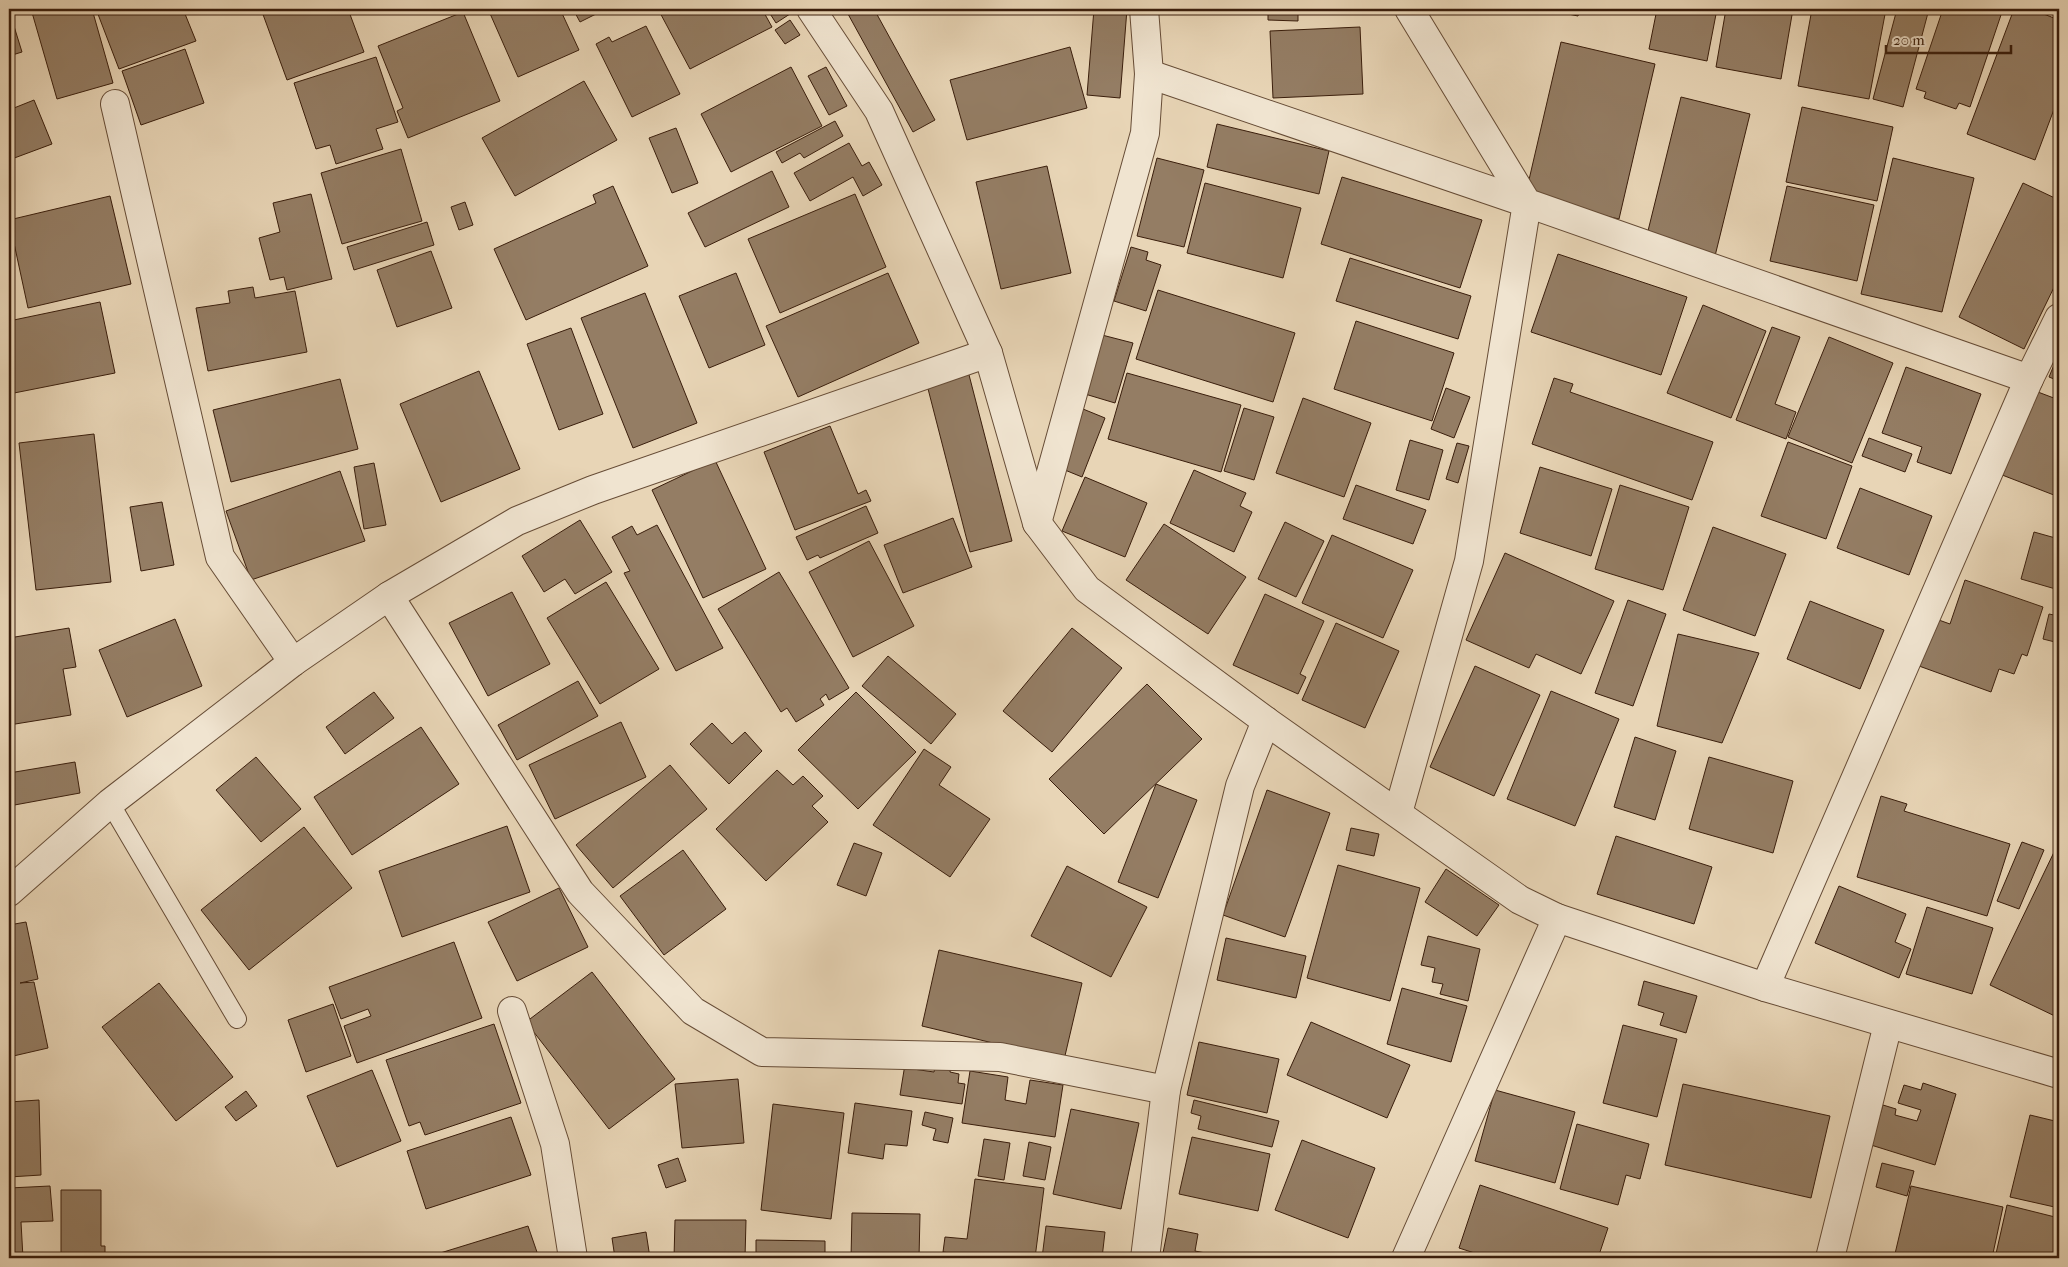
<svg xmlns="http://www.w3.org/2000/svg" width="2068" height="1267" font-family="'IM FELL French Canon',serif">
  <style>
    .building { fill: #947d64; stroke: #3a1e0c }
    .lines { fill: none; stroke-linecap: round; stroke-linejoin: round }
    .lane-casing { stroke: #664c36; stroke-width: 20 }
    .street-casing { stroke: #664c36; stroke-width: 30 }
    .lane { stroke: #f0e4d0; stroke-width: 18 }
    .street { stroke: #f0e4d0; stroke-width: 28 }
  </style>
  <rect width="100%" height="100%" fill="#e8d5b6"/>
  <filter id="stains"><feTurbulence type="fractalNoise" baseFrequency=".004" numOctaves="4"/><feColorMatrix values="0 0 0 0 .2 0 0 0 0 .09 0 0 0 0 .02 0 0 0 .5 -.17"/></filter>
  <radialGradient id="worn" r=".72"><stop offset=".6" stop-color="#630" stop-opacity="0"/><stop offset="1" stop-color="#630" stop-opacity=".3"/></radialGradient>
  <g class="building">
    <path d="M 31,9 L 92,9 L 113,83 L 57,99 Z"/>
    <path d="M 96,9 L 183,9 L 196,41 L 119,69 Z"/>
    <path d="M 261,9 L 348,9 L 364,52 L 287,80 Z"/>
    <path d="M 488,9 L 560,9 L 579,50 L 518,77 Z"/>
    <path d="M 573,9 L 606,9 L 580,22 Z"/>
    <path d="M 658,9 L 762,9 L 772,27 L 690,69 Z"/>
    <path d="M 767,9 L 791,9 L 793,12 L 776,23 Z"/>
    <path d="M 857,9 L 874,9 L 935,120 L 913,132 L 848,14 Z"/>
    <path d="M 1094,9 L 1127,9 L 1120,98 L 1087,95 Z"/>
    <path d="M 1268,9 L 1298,9 L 1298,21 L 1268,20 Z"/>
    <path d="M 1544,9 L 1580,9 L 1578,16 Z"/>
    <path d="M 1657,9 L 1717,9 L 1707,61 L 1649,49 Z"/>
    <path d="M 1726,9 L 1793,9 L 1781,79 L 1716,67 Z"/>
    <path d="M 1812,9 L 1886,9 L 1869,99 L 1798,86 Z"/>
    <path d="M 1897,9 L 1929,9 L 1903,107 L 1873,99 Z"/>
    <path d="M 1943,9 L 2003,9 L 1970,107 L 1959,103 L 1956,109 L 1924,98 L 1926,92 L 1916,89 Z"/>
    <path d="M 2014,9 L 2031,9 L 2059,20 L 2059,96 L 2035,160 L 1967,134 Z"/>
    <path d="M 9,10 L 22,52 L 9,56 Z"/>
    <path d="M 463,12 L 500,101 L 408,138 L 397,111 L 403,108 L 378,46 Z"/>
    <path d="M 790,20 L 800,35 L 785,44 L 775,30 Z"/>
    <path d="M 646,26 L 680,94 L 632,117 L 596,44 L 609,37 L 612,42 Z"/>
    <path d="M 1360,27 L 1363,94 L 1273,98 L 1270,31 Z"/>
    <path d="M 1561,42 L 1655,64 L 1619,219 L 1525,197 Z"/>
    <path d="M 1070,47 L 1087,108 L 967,140 L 950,80 Z"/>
    <path d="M 185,49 L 204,103 L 141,125 L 122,71 Z"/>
    <path d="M 376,57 L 398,122 L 376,129 L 383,149 L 336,164 L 330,145 L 316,149 L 294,83 Z"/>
    <path d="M 791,67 L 822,126 L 731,172 L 701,114 Z"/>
    <path d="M 826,67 L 847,106 L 829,115 L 808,76 Z"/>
    <path d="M 584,81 L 617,140 L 515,196 L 482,138 Z"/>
    <path d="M 1681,97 L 1750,114 L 1715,256 L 1646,239 Z"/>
    <path d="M 34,100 L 52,144 L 9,160 L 9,110 Z"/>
    <path d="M 1802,107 L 1893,127 L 1877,201 L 1786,182 Z"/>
    <path d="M 835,121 L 843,136 L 804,158 L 800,153 L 782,163 L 776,152 Z"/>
    <path d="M 1217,124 L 1329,151 L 1319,194 L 1207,167 Z"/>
    <path d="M 676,128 L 698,183 L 672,193 L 649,138 Z"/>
    <path d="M 849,143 L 862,166 L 869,162 L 882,185 L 863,196 L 853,177 L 810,201 L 794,173 Z"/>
    <path d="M 401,149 L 422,221 L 342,244 L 321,173 Z"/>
    <path d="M 1157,158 L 1204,170 L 1184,247 L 1137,236 Z"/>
    <path d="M 1893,158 L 1974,178 L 1942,312 L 1861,294 Z"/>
    <path d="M 1047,166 L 1071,273 L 1001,289 L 976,182 Z"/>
    <path d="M 772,171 L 789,207 L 705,247 L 688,213 Z"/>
    <path d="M 1342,177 L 1482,220 L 1460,288 L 1321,244 Z"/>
    <path d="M 1205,183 L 1301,208 L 1283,278 L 1187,253 Z"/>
    <path d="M 2023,183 L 2059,200 L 2059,277 L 2024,349 L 1959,317 Z"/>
    <path d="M 613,186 L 648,266 L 526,320 L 494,249 L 596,203 L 593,195 Z"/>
    <path d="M 1787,186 L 1874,205 L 1857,281 L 1770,261 Z"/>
    <path d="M 311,194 L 332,279 L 287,290 L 284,277 L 270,280 L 259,238 L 280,232 L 273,203 Z"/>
    <path d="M 855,194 L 886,267 L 780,313 L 748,239 Z"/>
    <path d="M 110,196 L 131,284 L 28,308 L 9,220 Z"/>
    <path d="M 465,202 L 473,225 L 459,230 L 451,207 Z"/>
    <path d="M 427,222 L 434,245 L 354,270 L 347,247 Z"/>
    <path d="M 1131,247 L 1148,252 L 1146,260 L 1161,265 L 1146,311 L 1114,301 Z"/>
    <path d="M 431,251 L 452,308 L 397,327 L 377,270 Z"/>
    <path d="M 1558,254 L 1687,297 L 1661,375 L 1531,332 Z"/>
    <path d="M 1350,258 L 1471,296 L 1458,339 L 1336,301 Z"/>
    <path d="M 736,273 L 765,345 L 709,368 L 679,296 Z"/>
    <path d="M 888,273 L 919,343 L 798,397 L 766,326 Z"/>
    <path d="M 253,287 L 255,298 L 295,291 L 307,352 L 208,371 L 196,308 L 230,303 L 228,291 Z"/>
    <path d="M 1158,290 L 1295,333 L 1273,402 L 1136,359 Z"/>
    <path d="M 645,293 L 697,423 L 633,448 L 581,318 Z"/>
    <path d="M 100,302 L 115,373 L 9,394 L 9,321 Z"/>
    <path d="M 1703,305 L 1766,331 L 1731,418 L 1667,393 Z"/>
    <path d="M 1356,321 L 1454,353 L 1432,421 L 1334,389 Z"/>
    <path d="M 1772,327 L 1800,337 L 1775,404 L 1796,412 L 1786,439 L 1736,420 Z"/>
    <path d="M 571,328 L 603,414 L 559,430 L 527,344 Z"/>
    <path d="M 1102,335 L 1133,343 L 1115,403 L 1085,394 Z"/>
    <path d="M 1829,337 L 1893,363 L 1852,463 L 1788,437 Z"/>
    <path d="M 2059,353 L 2059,381 L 2049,377 Z"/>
    <path d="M 1906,367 L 1981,394 L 1951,474 L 1917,462 L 1922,447 L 1882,433 Z"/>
    <path d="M 479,371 L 520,469 L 441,502 L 400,404 Z"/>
    <path d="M 968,371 L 1012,541 L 970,552 L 926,381 Z"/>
    <path d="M 1127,373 L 1241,405 L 1221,472 L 1108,439 Z"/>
    <path d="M 1554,378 L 1573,384 L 1570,392 L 1713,442 L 1692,500 L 1532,444 Z"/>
    <path d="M 340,379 L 358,449 L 231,482 L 213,410 Z"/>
    <path d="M 1446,388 L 1470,397 L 1454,438 L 1431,429 Z"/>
    <path d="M 2030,389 L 2059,400 L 2059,497 L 1997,473 Z"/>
    <path d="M 1303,398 L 1371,423 L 1344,497 L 1276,473 Z"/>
    <path d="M 1244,408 L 1274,417 L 1254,480 L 1224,471 Z"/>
    <path d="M 1083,409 L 1105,418 L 1082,477 L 1060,468 Z"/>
    <path d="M 830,426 L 858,494 L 866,490 L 871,501 L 795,530 L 764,452 Z"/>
    <path d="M 94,434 L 111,582 L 36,590 L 19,443 Z"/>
    <path d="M 1869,438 L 1912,454 L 1905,472 L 1862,456 Z"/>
    <path d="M 1410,440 L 1443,450 L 1429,500 L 1396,490 Z"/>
    <path d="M 1788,442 L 1852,466 L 1826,539 L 1761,516 Z"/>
    <path d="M 1457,443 L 1469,446 L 1458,483 L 1446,479 Z"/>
    <path d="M 715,460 L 766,569 L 703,598 L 652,490 Z"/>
    <path d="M 374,463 L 386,525 L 364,529 L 354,467 Z"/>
    <path d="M 1540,467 L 1612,489 L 1591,556 L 1520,533 Z"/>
    <path d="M 1194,470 L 1246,493 L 1240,506 L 1252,512 L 1234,552 L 1170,523 Z"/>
    <path d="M 340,471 L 365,541 L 251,580 L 226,511 Z"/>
    <path d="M 1085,477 L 1147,503 L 1125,557 L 1062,531 Z"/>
    <path d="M 1356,485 L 1426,510 L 1413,544 L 1343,519 Z"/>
    <path d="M 1620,485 L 1689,507 L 1663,590 L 1595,569 Z"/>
    <path d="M 1860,488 L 1932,516 L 1909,575 L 1837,548 Z"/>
    <path d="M 162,502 L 174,565 L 141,571 L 130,507 Z"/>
    <path d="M 866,506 L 878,533 L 820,558 L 818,555 L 807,560 L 796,537 Z"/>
    <path d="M 953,518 L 972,567 L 903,593 L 884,545 Z"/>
    <path d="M 580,520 L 612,572 L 575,594 L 565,579 L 544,592 L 522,556 Z"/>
    <path d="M 1285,522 L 1324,541 L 1296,597 L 1258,579 Z"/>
    <path d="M 1164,524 L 1246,577 L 1208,634 L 1126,580 Z"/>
    <path d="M 657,525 L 723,648 L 676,671 L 624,573 L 630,571 L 612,537 L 632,526 L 637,535 Z"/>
    <path d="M 1713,527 L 1786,554 L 1755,636 L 1683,610 Z"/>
    <path d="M 2034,532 L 2059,539 L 2059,590 L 2021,579 Z"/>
    <path d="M 1332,535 L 1413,570 L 1383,638 L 1302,603 Z"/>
    <path d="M 869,541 L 914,626 L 853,657 L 809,572 Z"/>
    <path d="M 1505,553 L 1614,601 L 1581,674 L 1536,654 L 1529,668 L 1466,640 Z"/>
    <path d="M 779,572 L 849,688 L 829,700 L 826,694 L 820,699 L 824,705 L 796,722 L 787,708 L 781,712 L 718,609 Z"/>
    <path d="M 1965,580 L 2043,607 L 2027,656 L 2022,654 L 2014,674 L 1999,669 L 1991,692 L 1919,666 L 1936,619 L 1950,624 Z"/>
    <path d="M 606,582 L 659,669 L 600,704 L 547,618 Z"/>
    <path d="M 512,592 L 550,664 L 488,696 L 449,623 Z"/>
    <path d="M 1265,594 L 1324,621 L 1300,674 L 1306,677 L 1298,694 L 1233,665 Z"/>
    <path d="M 1628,600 L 1666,614 L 1633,706 L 1595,693 Z"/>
    <path d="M 1810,601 L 1884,630 L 1860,689 L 1787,659 Z"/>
    <path d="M 2049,614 L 2059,616 L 2059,643 L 2043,639 Z"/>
    <path d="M 175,619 L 202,686 L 127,717 L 99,650 Z"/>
    <path d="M 1336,623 L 1399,651 L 1365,728 L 1302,700 Z"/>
    <path d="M 69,628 L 76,667 L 63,669 L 71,715 L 9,725 L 9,638 Z"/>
    <path d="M 1072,628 L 1122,668 L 1052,752 L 1003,711 Z"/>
    <path d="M 1678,634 L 1759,653 L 1722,743 L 1657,726 Z"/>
    <path d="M 888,656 L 956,714 L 931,744 L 862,686 Z"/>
    <path d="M 1475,666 L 1540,695 L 1494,796 L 1430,767 Z"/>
    <path d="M 578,681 L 598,716 L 517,760 L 498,725 Z"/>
    <path d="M 1147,684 L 1202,739 L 1104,834 L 1049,779 Z"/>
    <path d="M 1551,691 L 1619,719 L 1575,826 L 1507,799 Z"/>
    <path d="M 374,692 L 394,718 L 345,754 L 326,727 Z"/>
    <path d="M 856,692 L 916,752 L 858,809 L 798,750 Z"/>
    <path d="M 621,722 L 646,777 L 555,819 L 529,765 Z"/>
    <path d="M 712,723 L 732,744 L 745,732 L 762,751 L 729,784 L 690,744 Z"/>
    <path d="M 421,727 L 459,784 L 352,855 L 314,797 Z"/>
    <path d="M 1635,737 L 1676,751 L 1655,820 L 1614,807 Z"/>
    <path d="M 924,749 L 951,767 L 939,785 L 990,819 L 950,877 L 873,825 Z"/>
    <path d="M 256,757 L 301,809 L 261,842 L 216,790 Z"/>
    <path d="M 1709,757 L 1793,781 L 1773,853 L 1689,829 Z"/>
    <path d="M 75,762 L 80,793 L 9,806 L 9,773 Z"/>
    <path d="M 670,765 L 707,809 L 613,888 L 576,845 Z"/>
    <path d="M 777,770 L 793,785 L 803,776 L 823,796 L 812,806 L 828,822 L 766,881 L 716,829 Z"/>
    <path d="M 1156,784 L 1197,800 L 1158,898 L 1118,882 Z"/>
    <path d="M 1267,790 L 1330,813 L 1285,937 L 1223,915 Z"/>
    <path d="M 1881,796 L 1907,804 L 1904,811 L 2010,844 L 1987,916 L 1857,877 Z"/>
    <path d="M 507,826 L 530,892 L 402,937 L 379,871 Z"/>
    <path d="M 304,827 L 352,888 L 249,970 L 201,910 Z"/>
    <path d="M 1351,828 L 1379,834 L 1374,856 L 1346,850 Z"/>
    <path d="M 1616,836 L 1712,867 L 1694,924 L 1597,894 Z"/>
    <path d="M 2022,842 L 2044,850 L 2019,909 L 1997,901 Z"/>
    <path d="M 854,843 L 882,853 L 866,896 L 837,885 Z"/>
    <path d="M 2056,848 L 2059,850 L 2059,1018 L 1990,985 Z"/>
    <path d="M 683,850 L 726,909 L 664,955 L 620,896 Z"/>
    <path d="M 1338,865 L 1420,888 L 1390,1001 L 1307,978 Z"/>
    <path d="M 1067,866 L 1147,907 L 1111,977 L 1031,936 Z"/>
    <path d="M 1446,869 L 1499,905 L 1477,936 L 1425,902 Z"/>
    <path d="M 1839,886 L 1906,914 L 1895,942 L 1911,949 L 1899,978 L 1815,943 Z"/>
    <path d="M 559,888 L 588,947 L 517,981 L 488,922 Z"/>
    <path d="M 1927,907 L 1993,928 L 1972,994 L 1906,974 Z"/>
    <path d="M 26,922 L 38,979 L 20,983 L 34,982 L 48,1048 L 9,1057 L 9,925 Z"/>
    <path d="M 1428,936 L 1480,949 L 1468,1001 L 1440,994 L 1443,984 L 1432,982 L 1435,968 L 1421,965 Z"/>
    <path d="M 1226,938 L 1306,956 L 1296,998 L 1217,980 Z"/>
    <path d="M 454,942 L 482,1018 L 357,1063 L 344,1026 L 371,1016 L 368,1009 L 341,1019 L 329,987 Z"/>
    <path d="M 939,950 L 1082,983 L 1064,1060 L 922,1026 Z"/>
    <path d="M 592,972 L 675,1079 L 609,1129 L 526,1022 Z"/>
    <path d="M 1644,981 L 1697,996 L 1686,1033 L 1660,1025 L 1664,1013 L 1638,1005 Z"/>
    <path d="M 159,983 L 233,1077 L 176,1121 L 102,1027 Z"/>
    <path d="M 1402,988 L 1467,1006 L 1451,1062 L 1387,1044 Z"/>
    <path d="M 333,1004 L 351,1056 L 306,1072 L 288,1020 Z"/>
    <path d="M 1311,1022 L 1410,1065 L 1387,1118 L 1287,1075 Z"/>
    <path d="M 494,1024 L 521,1103 L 425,1135 L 420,1122 L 409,1126 L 386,1060 Z"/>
    <path d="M 1623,1025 L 1677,1039 L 1657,1117 L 1603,1103 Z"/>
    <path d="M 1199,1042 L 1279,1059 L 1267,1113 L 1187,1095 Z"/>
    <path d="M 906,1058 L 915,1060 L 913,1069 L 934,1072 L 936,1062 L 951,1065 L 950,1072 L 959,1074 L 958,1083 L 965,1084 L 962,1104 L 900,1095 Z"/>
    <path d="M 372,1070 L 401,1141 L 337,1167 L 307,1096 Z"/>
    <path d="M 970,1071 L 1008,1077 L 1005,1100 L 1026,1104 L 1030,1080 L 1063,1085 L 1055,1137 L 962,1123 Z"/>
    <path d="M 738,1079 L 744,1143 L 682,1148 L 675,1084 Z"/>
    <path d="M 1923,1083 L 1956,1094 L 1935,1165 L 1871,1145 L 1883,1105 L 1896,1109 L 1895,1115 L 1917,1121 L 1921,1110 L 1898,1103 L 1904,1085 L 1921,1090 Z"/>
    <path d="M 1683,1084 L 1830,1116 L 1811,1198 L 1665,1165 Z"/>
    <path d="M 1495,1090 L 1575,1112 L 1555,1183 L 1475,1161 Z"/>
    <path d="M 246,1091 L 257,1106 L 236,1121 L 225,1107 Z"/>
    <path d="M 39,1100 L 41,1175 L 9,1177 L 9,1102 Z"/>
    <path d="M 1194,1100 L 1279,1121 L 1272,1147 L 1198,1129 L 1201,1116 L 1191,1113 Z"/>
    <path d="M 855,1103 L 912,1111 L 907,1146 L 885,1144 L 883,1159 L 848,1153 Z"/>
    <path d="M 773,1104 L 844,1113 L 831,1219 L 761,1210 Z"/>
    <path d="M 1071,1109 L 1139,1123 L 1121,1209 L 1053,1194 Z"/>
    <path d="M 925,1112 L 953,1118 L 948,1143 L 933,1140 L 936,1129 L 922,1125 Z"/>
    <path d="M 2030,1115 L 2059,1122 L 2059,1208 L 2010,1197 Z"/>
    <path d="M 511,1117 L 531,1175 L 426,1209 L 407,1151 Z"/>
    <path d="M 1577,1124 L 1649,1144 L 1640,1179 L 1626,1175 L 1618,1205 L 1560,1189 Z"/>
    <path d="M 1192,1137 L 1270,1154 L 1258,1211 L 1179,1194 Z"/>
    <path d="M 984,1139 L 1010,1143 L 1004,1180 L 978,1176 Z"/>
    <path d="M 1302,1140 L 1375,1168 L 1348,1238 L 1275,1210 Z"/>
    <path d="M 1029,1142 L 1051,1147 L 1045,1180 L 1023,1176 Z"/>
    <path d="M 678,1158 L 686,1181 L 666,1188 L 658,1165 Z"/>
    <path d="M 1882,1163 L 1914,1171 L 1907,1196 L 1876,1187 Z"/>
    <path d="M 975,1179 L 1044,1188 L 1035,1258 L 965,1258 L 965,1255 L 943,1252 L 945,1237 L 967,1239 Z"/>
    <path d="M 1480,1185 L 1608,1228 L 1598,1258 L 1490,1258 L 1459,1248 Z"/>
    <path d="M 50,1186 L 53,1221 L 21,1222 L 23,1258 L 9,1258 L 9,1188 Z"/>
    <path d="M 1911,1186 L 2003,1207 L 1992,1258 L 1894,1258 Z"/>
    <path d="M 61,1190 L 101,1190 L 101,1246 L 105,1246 L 105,1258 L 61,1258 Z"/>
    <path d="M 2007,1205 L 2059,1218 L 2059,1258 L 1995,1258 Z"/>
    <path d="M 852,1213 L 920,1214 L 919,1258 L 851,1258 Z"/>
    <path d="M 675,1220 L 746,1220 L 745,1258 L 674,1258 Z"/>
    <path d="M 528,1226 L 539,1258 L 424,1258 Z"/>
    <path d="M 1046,1226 L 1105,1232 L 1102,1258 L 1042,1258 Z"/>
    <path d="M 1168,1228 L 1198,1234 L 1195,1251 L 1232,1258 L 1162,1258 Z"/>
    <path d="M 646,1232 L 650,1258 L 615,1258 L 612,1238 Z"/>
    <path d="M 756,1240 L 825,1241 L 825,1258 L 756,1258 Z"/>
    <path d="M 401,1253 L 402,1258 L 381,1258 Z"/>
  </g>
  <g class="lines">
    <g class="lane-casing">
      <path id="lane" d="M 110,803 L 237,1019"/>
    </g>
    <g class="street-casing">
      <g id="street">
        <path d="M 811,9 L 879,111 L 988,353 L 1037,523 L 1087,589 L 1266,721 L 1520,900 L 1557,918 L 1765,987 L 2059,1074"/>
        <path d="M 1409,9 L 1527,203 L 2029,379"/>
        <path d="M 1149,74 L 1527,203 L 1469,561 L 1398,813"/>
        <path d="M 115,104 L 220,557 L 293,662"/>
        <path d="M 1037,523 L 1145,133 L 1149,74 L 1144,9"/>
        <path d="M 389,596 L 580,892 L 693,1011 L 762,1052 L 1000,1057 L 1166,1090"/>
        <path d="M 9,892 L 110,803 L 293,662 L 389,596 L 517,521 L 593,490 L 988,353"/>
        <path d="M 1765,987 L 2029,379 L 2059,318"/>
        <path d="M 512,1011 L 555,1144 L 573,1258"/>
        <path d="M 1145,1258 L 1166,1090 L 1240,786 L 1266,721"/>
        <path d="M 1406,1258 L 1557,918"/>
        <path d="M 1830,1258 L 1888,1024"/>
      </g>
    </g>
    <use href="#lane" class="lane"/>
    <use href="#street" class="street"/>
  </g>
  <rect width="2068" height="1267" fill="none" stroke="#e8d5b6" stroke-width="30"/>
  <rect x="10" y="10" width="2048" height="1247" fill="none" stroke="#3a1e0c" stroke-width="2.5"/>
  <rect x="15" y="15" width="2038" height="1237" fill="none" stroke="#3a1e0c"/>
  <path d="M1886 45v8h125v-8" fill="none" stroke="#3a1e0c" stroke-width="2.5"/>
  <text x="1893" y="45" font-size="15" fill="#3a1e0c" stroke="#f0e4d0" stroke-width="4" paint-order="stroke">20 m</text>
  <rect width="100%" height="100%" filter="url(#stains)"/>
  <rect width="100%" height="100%" fill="url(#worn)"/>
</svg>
